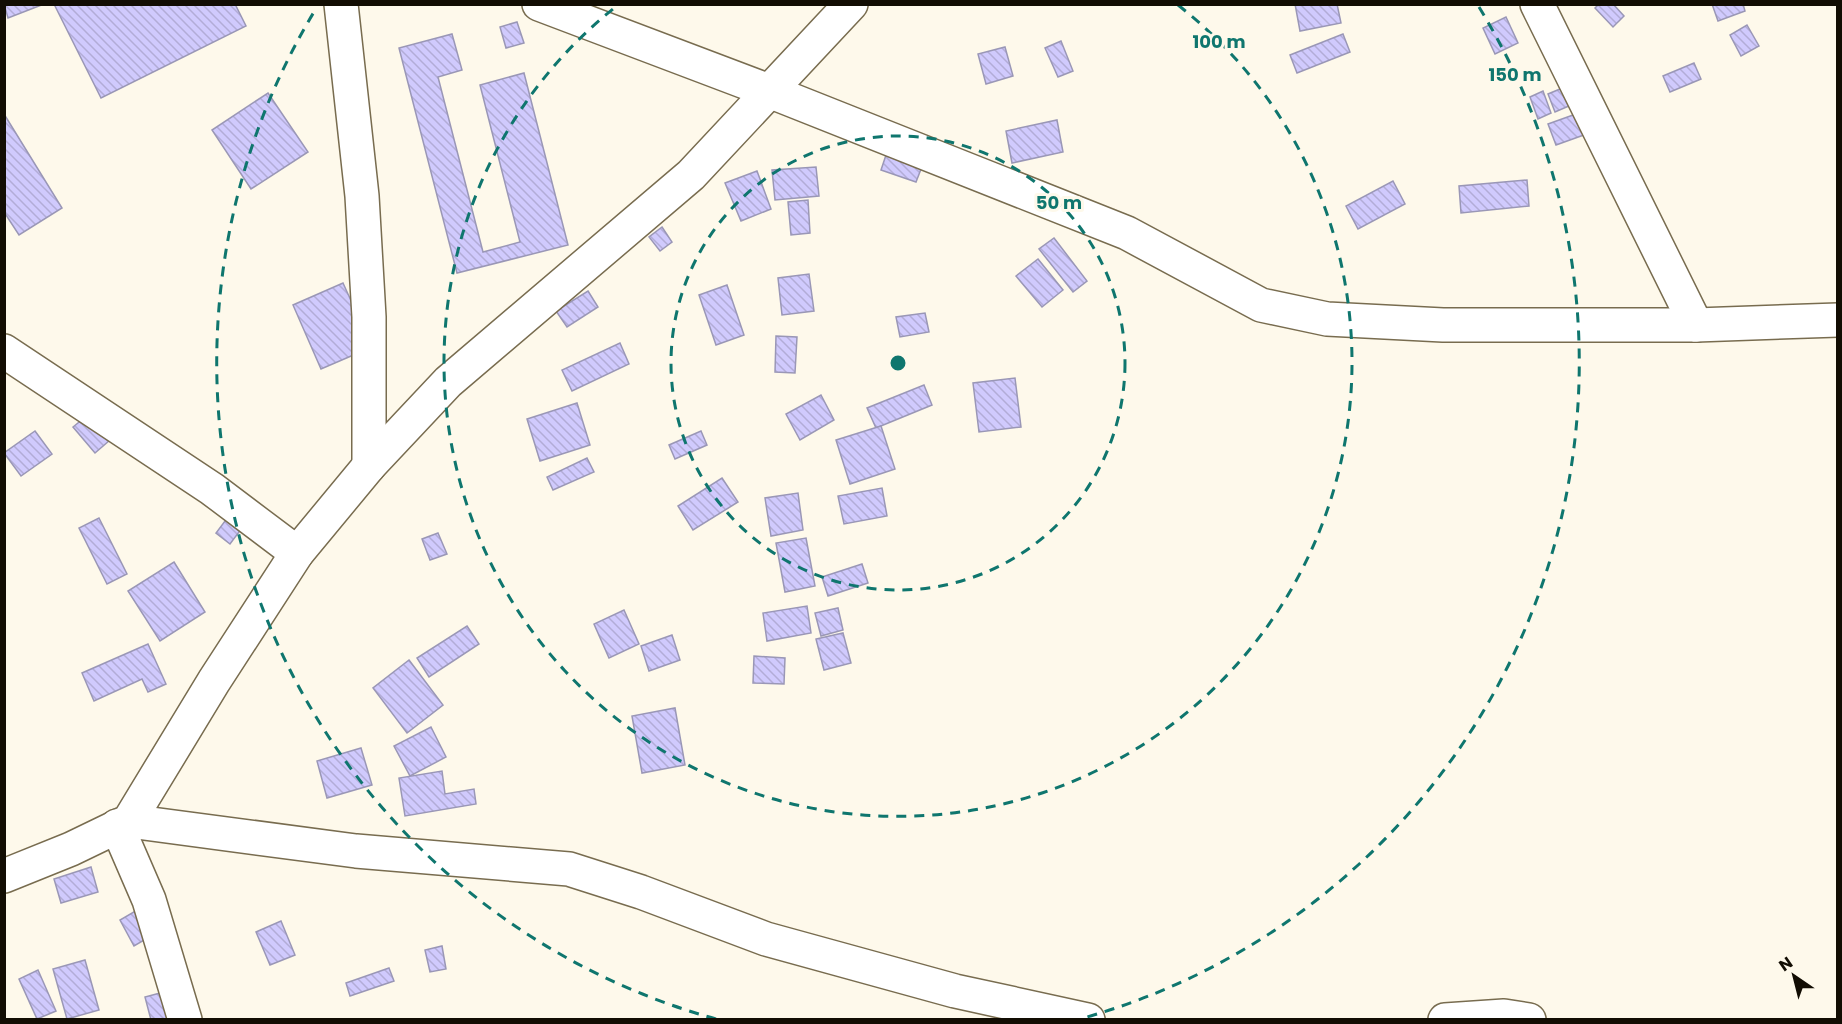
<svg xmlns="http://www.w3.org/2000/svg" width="1842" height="1024" font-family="Poppins,sans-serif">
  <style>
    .building { fill: url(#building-back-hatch); stroke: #9a97b6; stroke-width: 1.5 }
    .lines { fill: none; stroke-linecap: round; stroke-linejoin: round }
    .minor-casing { stroke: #786c4f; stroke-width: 36 }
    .minor { stroke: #fff; stroke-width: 33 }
    .ring { fill: none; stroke: #0f766e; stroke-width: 3; stroke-dasharray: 10 8 }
    .centre { fill: #0f766e; stroke: #fef9eb; stroke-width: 3 }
    .ring-label { font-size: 18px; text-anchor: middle; font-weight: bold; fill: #0f766e; stroke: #fef9eb; stroke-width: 6; stroke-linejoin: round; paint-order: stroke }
  </style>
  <defs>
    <pattern id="building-back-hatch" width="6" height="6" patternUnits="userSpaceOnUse" patternTransform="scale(1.5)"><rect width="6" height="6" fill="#d0cafd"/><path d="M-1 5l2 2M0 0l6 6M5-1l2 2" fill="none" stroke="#b2acd7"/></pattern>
  </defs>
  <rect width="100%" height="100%" fill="#fef9eb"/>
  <g class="building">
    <path d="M 4,4 L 44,4 L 8,18 Z"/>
    <path d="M 54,4 L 235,4 L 246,26 L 101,98 Z"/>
    <path d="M 1295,4 L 1337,4 L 1341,23 L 1300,31 Z"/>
    <path d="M 1599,4 L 1613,4 L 1624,16 L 1613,27 L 1595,8 Z"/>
    <path d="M 1712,4 L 1743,4 L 1745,11 L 1718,21 Z"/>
    <path d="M 1506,17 L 1518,43 L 1495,54 L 1483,28 Z"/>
    <path d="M 517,22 L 524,43 L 506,48 L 500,27 Z"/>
    <path d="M 1747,25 L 1759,46 L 1741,56 L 1730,35 Z"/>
    <path d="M 452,34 L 462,70 L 438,77 L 483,252 L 520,242 L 480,85 L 524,73 L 568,245 L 457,273 L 399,48 Z"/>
    <path d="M 1343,34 L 1350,52 L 1297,73 L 1290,55 Z"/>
    <path d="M 1061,41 L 1073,71 L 1058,77 L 1045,48 Z"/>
    <path d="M 1005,47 L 1013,76 L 986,84 L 978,54 Z"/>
    <path d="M 1694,63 L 1701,79 L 1670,92 L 1663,76 Z"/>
    <path d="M 1584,79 L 1592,96 L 1555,112 L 1548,94 Z"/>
    <path d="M 1543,91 L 1551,113 L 1538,119 L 1530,97 Z"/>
    <path d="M 268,93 L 308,152 L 251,189 L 212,130 Z"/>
    <path d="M 1587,110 L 1595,131 L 1556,145 L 1548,124 Z"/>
    <path d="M 4,114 L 62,208 L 19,235 L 4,212 Z"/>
    <path d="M 1057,120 L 1063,152 L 1012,163 L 1006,131 Z"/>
    <path d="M 887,152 L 923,164 L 916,182 L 881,170 Z"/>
    <path d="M 816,167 L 819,196 L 775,200 L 772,170 Z"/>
    <path d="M 757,171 L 771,209 L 741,221 L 725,183 Z"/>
    <path d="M 1527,180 L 1529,206 L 1461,213 L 1459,186 Z"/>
    <path d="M 1393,181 L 1405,204 L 1358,229 L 1346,206 Z"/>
    <path d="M 808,200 L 810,233 L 791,235 L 788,202 Z"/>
    <path d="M 662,227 L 672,242 L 660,251 L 649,237 Z"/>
    <path d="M 1054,238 L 1087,281 L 1073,292 L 1039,249 Z"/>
    <path d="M 1038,259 L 1063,290 L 1042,307 L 1016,276 Z"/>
    <path d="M 809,274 L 814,311 L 782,315 L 778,278 Z"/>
    <path d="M 343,283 L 372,347 L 321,369 L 293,305 Z"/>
    <path d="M 727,285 L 744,335 L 716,345 L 699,295 Z"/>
    <path d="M 588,291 L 598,307 L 567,327 L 556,311 Z"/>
    <path d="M 925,313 L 929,332 L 900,337 L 896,317 Z"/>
    <path d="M 776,336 L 797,337 L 795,373 L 775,372 Z"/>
    <path d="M 620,343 L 629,364 L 572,391 L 562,370 Z"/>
    <path d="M 1015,378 L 1021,427 L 979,432 L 973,383 Z"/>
    <path d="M 924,385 L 932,405 L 876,428 L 867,408 Z"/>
    <path d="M 821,395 L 834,420 L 800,440 L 786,414 Z"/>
    <path d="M 577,403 L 590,445 L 540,461 L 527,419 Z"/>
    <path d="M 95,409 L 117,434 L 95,453 L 73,427 Z"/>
    <path d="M 881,426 L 895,469 L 850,484 L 836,440 Z"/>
    <path d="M 35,431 L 52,454 L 21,476 L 4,453 Z"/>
    <path d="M 701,431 L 707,445 L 675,459 L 669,445 Z"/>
    <path d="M 587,458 L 594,472 L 553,490 L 547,477 Z"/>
    <path d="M 722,478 L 738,502 L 693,530 L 678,506 Z"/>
    <path d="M 882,488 L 887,516 L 844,524 L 838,496 Z"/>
    <path d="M 798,493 L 803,530 L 771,536 L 765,498 Z"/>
    <path d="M 231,513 L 245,524 L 230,544 L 216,533 Z"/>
    <path d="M 99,518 L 127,574 L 107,584 L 79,528 Z"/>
    <path d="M 438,533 L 447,554 L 430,560 L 422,539 Z"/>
    <path d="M 806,538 L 815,586 L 785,592 L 776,543 Z"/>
    <path d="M 174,562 L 205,612 L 160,641 L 128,591 Z"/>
    <path d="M 862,564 L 868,583 L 828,596 L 822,577 Z"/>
    <path d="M 807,606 L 811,633 L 767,641 L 763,613 Z"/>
    <path d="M 838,608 L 843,630 L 821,636 L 815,613 Z"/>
    <path d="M 624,610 L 639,644 L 609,658 L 594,624 Z"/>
    <path d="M 467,626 L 479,644 L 429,677 L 417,658 Z"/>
    <path d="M 843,633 L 851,663 L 824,670 L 816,639 Z"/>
    <path d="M 672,635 L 680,660 L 649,671 L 641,646 Z"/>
    <path d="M 148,644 L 166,684 L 148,692 L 142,679 L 94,701 L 82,673 Z"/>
    <path d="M 754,656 L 785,658 L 784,684 L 753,683 Z"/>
    <path d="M 409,660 L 443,705 L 407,733 L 373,688 Z"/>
    <path d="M 675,708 L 685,765 L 642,773 L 632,716 Z"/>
    <path d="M 431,727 L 446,757 L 410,776 L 394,746 Z"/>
    <path d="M 361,748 L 372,785 L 327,798 L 317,761 Z"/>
    <path d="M 442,771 L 445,794 L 474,789 L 476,804 L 405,816 L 399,778 Z"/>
    <path d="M 91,867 L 98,892 L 61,903 L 54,879 Z"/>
    <path d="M 144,906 L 158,932 L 134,946 L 120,920 Z"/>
    <path d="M 281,921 L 295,955 L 270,965 L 256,932 Z"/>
    <path d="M 442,946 L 446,969 L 430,972 L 425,950 Z"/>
    <path d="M 85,960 L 99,1010 L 67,1019 L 53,969 Z"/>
    <path d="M 389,968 L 394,981 L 350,996 L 346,983 Z"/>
    <path d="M 38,970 L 56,1011 L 37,1019 L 19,979 Z"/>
    <path d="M 175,989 L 183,1020 L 151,1020 L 145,997 Z"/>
  </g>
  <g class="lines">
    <g class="minor-casing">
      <g id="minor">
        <path d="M 341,4 L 362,196 L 369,317 L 369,466"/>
        <path d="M 539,4 L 769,91 L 1127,233 L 1261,305 L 1327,319 L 1443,325 L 1696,325 L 1838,320"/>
        <path d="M 1537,4 L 1696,325"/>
        <path d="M 4,351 L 212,489 L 297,553"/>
        <path d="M 129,821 L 356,851 L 569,869 L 641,892 L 766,939 L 955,991 L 1088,1020"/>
        <path d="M 117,826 L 149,900 L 185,1020"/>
        <path d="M 4,876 L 71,849 L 129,821 L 214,681 L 297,553 L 369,466 L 448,382 L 691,175 L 851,4"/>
        <path d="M 1445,1020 L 1504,1016 L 1529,1020"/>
      </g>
    </g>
    <use href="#minor" class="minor"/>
  </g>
  <g class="ring">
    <circle cx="898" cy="363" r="227"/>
    <path d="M1178 5A454 454 0 1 1 618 5"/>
    <path d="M716 1019A681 681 0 0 1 317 7M1479 7A681 681 0 0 1 1080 1019"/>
  </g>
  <circle cx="898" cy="363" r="9" class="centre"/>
  <g class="ring-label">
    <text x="1219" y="48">100 m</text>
    <text x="1515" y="81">150 m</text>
    <text x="1059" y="209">50 m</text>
  </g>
  <rect width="1842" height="1024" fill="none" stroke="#120d03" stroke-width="12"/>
  <g transform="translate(1794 976) rotate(325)" stroke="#fef9eb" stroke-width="4.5" paint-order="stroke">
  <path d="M0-4.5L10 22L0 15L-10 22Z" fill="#120d03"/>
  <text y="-9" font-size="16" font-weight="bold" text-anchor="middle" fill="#120d03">N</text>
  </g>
</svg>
